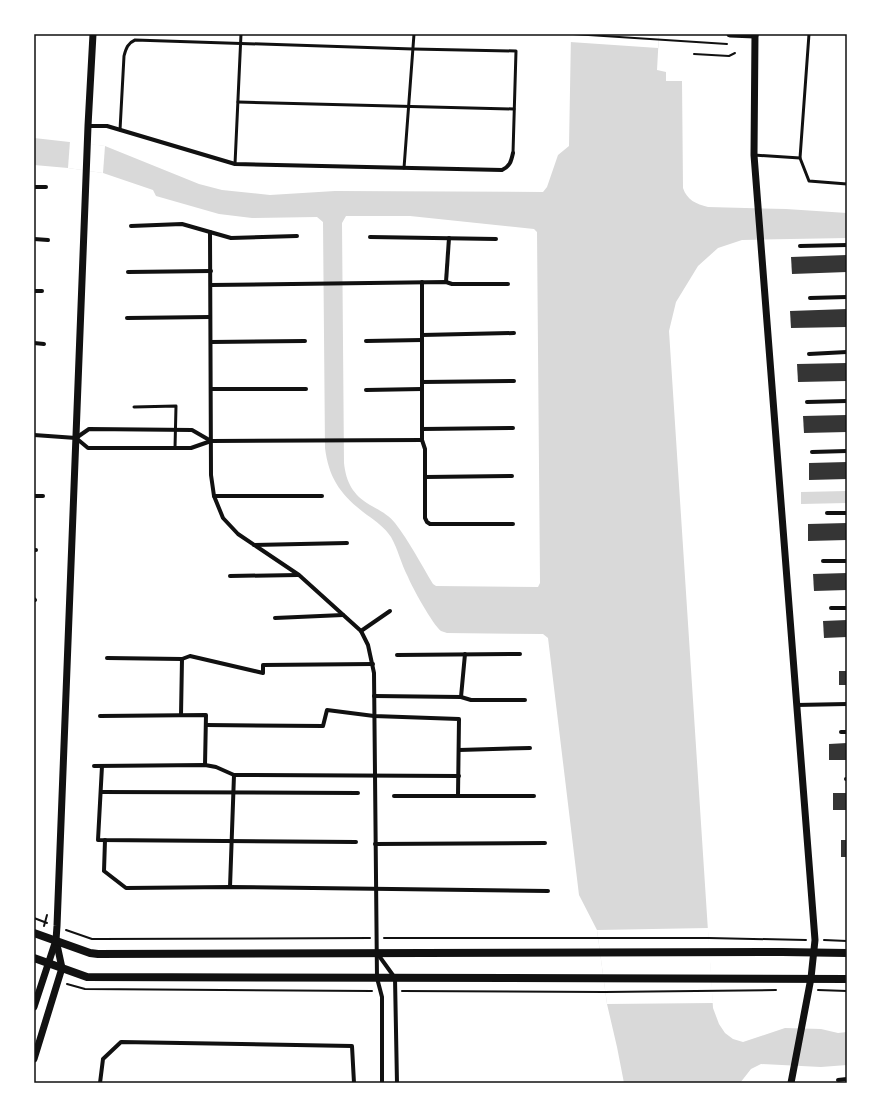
<svg xmlns="http://www.w3.org/2000/svg" width="881" height="1117" font-family="'Times New Roman',serif">
  <style>
    .water { fill: #d9d9d9; fill-rule: evenodd }
    .pier { fill: #fff }
    .building { fill: #353535 }
    .lines { fill: none; stroke-linecap: round; stroke-linejoin: round }
    .path { stroke: #111; stroke-width: 2 }
    .service { stroke: #111; stroke-width: 3 }
    .minor { stroke: #111; stroke-width: 4 }
    .tertiary { stroke: #111; stroke-width: 7 }
    .secondary { stroke: #111; stroke-width: 8 }
    .neatline { fill: none; stroke: #111; stroke-width: 1.5 }
  </style>
  <rect width="100%" height="100%" fill="#fff"/>
  <g class="water">
    <path d="M 571,34 L 659,34 L 657,70 L 666,72 L 666,81 L 682,81 L 683,188 C 687,200 696,204 708,207 L 786,209 L 847,213 L 847,238 L 742,240 L 718,248 L 698,266 L 676,302 L 669,331 L 713,1008 L 719,1024 L 725,1033 L 733,1039 L 743,1042 L 785,1028 L 821,1029 L 838,1033 L 847,1032 L 847,1065 L 821,1067 L 761,1064 L 751,1069 L 740,1083 L 624,1083 L 617,1047 L 607,1004 L 597,930 L 579,895 L 548,638 L 543,634 L 447,633 C 445,632 443,632 441,631 C 433,625 412,587 408,577 C 401,564 398,549 391,537 C 385,528 376,521 367,515 C 342,496 329,480 325,448 L 323,222 L 317,217 L 252,218 L 219,214 L 156,196 L 153,190 L 103,173 L 68,168 L 34,165 L 34,138 L 105,146 L 199,184 L 222,190 L 270,195 L 335,191 L 543,192 L 547,187 L 558,155 L 569,146 ZM 346,216 L 410,216 L 534,229 L 537,232 L 540,583 L 538,587 L 436,586 L 433,584 C 421,564 409,541 395,523 C 389,515 379,510 370,505 C 353,495 346,482 344,463 L 342,223 Z"/>
    <path d="M 847,491 L 847,503 L 801,504 L 801,492 Z"/>
  </g>
  <g class="pier">
    <path d="M 571,34 L 659,34 L 658,48 L 570,42 Z"/>
    <path d="M 70,141 L 105,146 L 103,173 L 68,168 Z"/>
    <path d="M 708,928 L 713,1003 L 607,1004 L 597,930 Z"/>
  </g>
  <g class="building">
    <path d="M 847,255 L 847,272 L 792,274 L 791,257 Z"/>
    <path d="M 847,309 L 847,327 L 791,328 L 790,311 Z"/>
    <path d="M 847,363 L 847,381 L 798,382 L 797,364 Z"/>
    <path d="M 847,415 L 847,432 L 804,433 L 803,416 Z"/>
    <path d="M 847,462 L 847,479 L 809,480 L 809,463 Z"/>
    <path d="M 847,523 L 847,540 L 808,541 L 808,524 Z"/>
    <path d="M 847,573 L 847,590 L 814,591 L 813,574 Z"/>
    <path d="M 847,620 L 847,637 L 824,638 L 823,621 Z"/>
    <rect x="839" y="671" width="8" height="14"/>
    <path d="M 847,743 L 847,760 L 829,760 L 829,744 Z"/>
    <rect x="833" y="793" width="14" height="17"/>
    <rect x="841" y="840" width="6" height="17"/>
  </g>
  <g class="lines">
    <g class="path">
      <path d="M 573,34 L 727,44"/>
      <path d="M 694,54 L 729,56 L 735,53"/>
      <path d="M 34,918 L 47,923"/>
      <path d="M 44,926 L 47,915"/>
      <path d="M 66,930 L 92,939 L 100,939 L 370,938"/>
      <path d="M 384,938 L 709,938 L 806,940"/>
      <path d="M 824,940 L 847,941"/>
      <path d="M 67,984 L 85,989 L 372,991"/>
      <path d="M 818,990 L 847,991"/>
      <path d="M 402,991 L 605,992 L 776,990"/>
    </g>
    <g class="service">
      <path d="M 809,34 L 800,158 L 809,181 L 847,184"/>
      <path d="M 238,102 L 514,109"/>
      <path d="M 120,130 L 124,56 C 126,48 128,43 135,40 L 413,49 L 516,51 L 513,153"/>
      <path d="M 754,155 L 800,158"/>
      <path d="M 235,164 L 241,34"/>
      <path d="M 404,168 L 414,34"/>
      <path d="M 134,407 L 176,406 L 175,448"/>
    </g>
    <g class="minor">
      <path d="M 88,126 L 107,126 L 235,164 L 502,170 C 510,166 511,162 513,153"/>
      <path d="M 34,187 L 46,187"/>
      <path d="M 131,226 L 182,224 L 231,238 L 297,236"/>
      <path d="M 210,232 L 211,475 L 214,496 L 223,518 L 238,534 L 299,575 L 361,631 L 368,645 L 374,673 L 377,978 L 382,997 L 382,1083"/>
      <path d="M 370,237 L 496,239"/>
      <path d="M 34,239 L 48,240"/>
      <path d="M 800,246 L 847,245"/>
      <path d="M 128,272 L 211,271"/>
      <path d="M 422,282 L 422,440 L 425,449 L 425,518 L 427,522 L 430,524 L 513,524"/>
      <path d="M 446,282 L 449,238"/>
      <path d="M 211,285 L 446,282 L 452,284 L 508,284"/>
      <path d="M 34,291 L 42,291"/>
      <path d="M 810,298 L 847,297"/>
      <path d="M 127,318 L 210,317"/>
      <path d="M 422,335 L 514,333"/>
      <path d="M 366,341 L 422,340"/>
      <path d="M 211,342 L 305,341"/>
      <path d="M 34,343 L 44,344"/>
      <path d="M 809,354 L 847,352"/>
      <path d="M 422,382 L 514,381"/>
      <path d="M 211,389 L 306,389"/>
      <path d="M 366,390 L 422,389"/>
      <path d="M 807,402 L 847,401"/>
      <path d="M 422,429 L 513,428"/>
      <path d="M 34,435 L 76,438 L 88,448 L 191,448 L 211,441 L 422,440"/>
      <path d="M 76,438 L 89,429 L 192,430 L 211,441"/>
      <path d="M 812,452 L 847,451"/>
      <path d="M 425,477 L 512,476"/>
      <path d="M 34,496 L 43,496"/>
      <path d="M 214,496 L 322,496"/>
      <path d="M 827,513 L 847,513"/>
      <path d="M 254,545 L 347,543"/>
      <path d="M 34,550 L 36,550"/>
      <path d="M 823,561 L 847,561"/>
      <path d="M 230,576 L 298,575"/>
      <path d="M 34,599 L 35,600"/>
      <path d="M 831,608 L 847,608"/>
      <path d="M 275,618 L 343,615"/>
      <path d="M 361,631 L 390,611"/>
      <path d="M 397,655 L 520,654"/>
      <path d="M 107,658 L 182,659 L 190,656 L 263,673 L 263,665 L 373,664"/>
      <path d="M 374,696 L 461,697 L 471,700 L 525,700"/>
      <path d="M 461,697 L 465,654"/>
      <path d="M 796,705 L 847,704"/>
      <path d="M 181,715 L 182,659"/>
      <path d="M 100,716 L 206,715 L 205,765"/>
      <path d="M 206,725 L 323,726 L 327,710 L 374,716 L 459,719 L 458,796"/>
      <path d="M 841,732 L 847,732"/>
      <path d="M 459,750 L 530,748"/>
      <path d="M 94,766 L 205,765 L 216,767 L 234,775 L 459,776"/>
      <path d="M 102,766 L 98,840 L 356,842"/>
      <path d="M 846,779 L 847,779"/>
      <path d="M 101,792 L 358,793"/>
      <path d="M 394,796 L 534,796"/>
      <path d="M 105,840 L 104,871 L 126,888 L 230,887 L 548,891"/>
      <path d="M 375,844 L 545,843"/>
      <path d="M 230,887 L 234,775"/>
      <path d="M 377,953 L 395,978 L 397,1083"/>
      <path d="M 838,1080 L 847,1079"/>
      <path d="M 100,1083 L 103,1059 L 121,1042 L 352,1046 L 354,1083"/>
    </g>
    <g class="tertiary">
      <path d="M 730,34 L 755,35"/>
      <path d="M 755,34 L 754,155 L 815,940 L 811,978 L 791,1083"/>
      <path d="M 34,1007 L 56,940 L 57,926 L 88,126 L 93,34"/>
      <path d="M 34,1059 L 62,968 L 56,940"/>
    </g>
    <g class="secondary">
      <path d="M 34,933 L 90,953 L 98,954 L 782,952 L 847,953"/>
      <path d="M 34,958 L 87,977 L 847,979"/>
    </g>
  </g>
  <rect width="881" height="1117" fill="none" stroke="#ffffff" stroke-width="70"/>
  <rect x="35" y="35" width="811" height="1047" class="neatline"/>
</svg>
